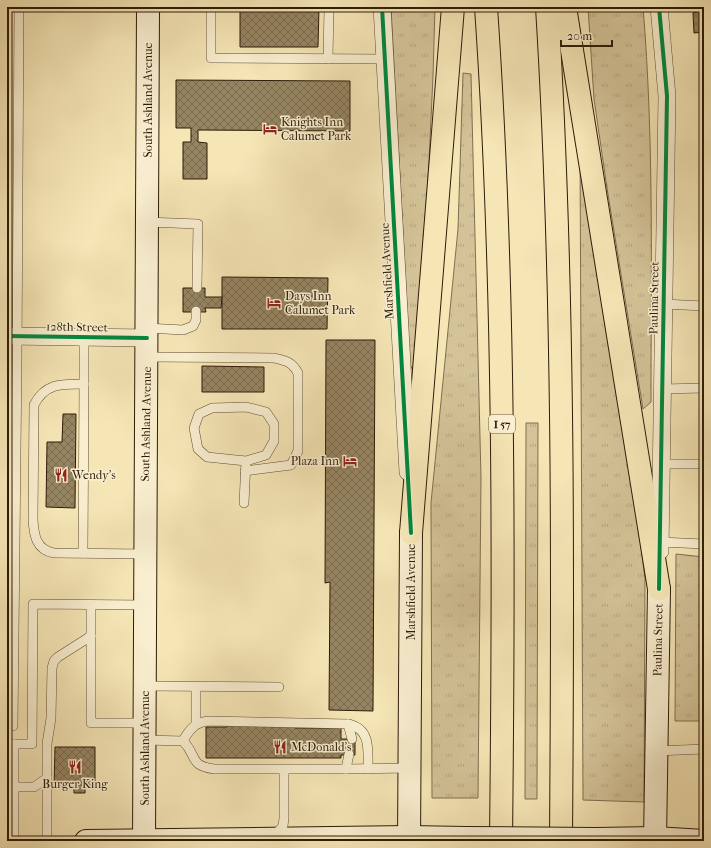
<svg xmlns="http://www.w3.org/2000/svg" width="711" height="848" font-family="'IM FELL French Canon',serif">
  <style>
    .grass { fill: url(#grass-tufts); stroke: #806f50 }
    .building { fill: url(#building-cross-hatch); stroke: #2d1b08 }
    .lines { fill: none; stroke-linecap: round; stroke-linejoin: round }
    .service-casing { stroke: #5f4e34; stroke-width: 10 }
    .minor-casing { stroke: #5f4e34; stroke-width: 18 }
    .secondary-casing { stroke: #2d1b08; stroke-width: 24 }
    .motorway-casing { stroke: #2d1b08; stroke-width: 24 }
    .service { stroke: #f9efd0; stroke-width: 9 }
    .minor { stroke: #f9efd0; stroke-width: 17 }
    .secondary { stroke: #f9efd0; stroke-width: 22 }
    .motorway { stroke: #f6e6b6; stroke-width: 22 }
    .secondary-bridge-casing { stroke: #2d1b08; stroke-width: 24; stroke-linecap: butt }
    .secondary-bridge { stroke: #f9efd0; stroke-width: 22 }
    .cycleway-casing { stroke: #f9efd0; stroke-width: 6 }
    .cycleway { stroke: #00873e; stroke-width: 4 }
    .labels { text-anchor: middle; stroke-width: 3; stroke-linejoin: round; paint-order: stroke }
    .shield { fill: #f9efd0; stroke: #6a5b44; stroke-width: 1 }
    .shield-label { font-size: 11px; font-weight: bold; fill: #2d1b08 }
    .street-label { font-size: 12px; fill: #2d1b08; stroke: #f9efd0 }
    .poi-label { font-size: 12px; fill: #2d1b08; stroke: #f9efd0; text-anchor: start }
  </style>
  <defs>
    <pattern id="grass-tufts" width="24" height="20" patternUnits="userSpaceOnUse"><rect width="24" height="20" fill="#d4c398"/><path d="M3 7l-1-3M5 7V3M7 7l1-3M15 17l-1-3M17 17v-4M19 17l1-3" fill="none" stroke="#b6a782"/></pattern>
    <pattern id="building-cross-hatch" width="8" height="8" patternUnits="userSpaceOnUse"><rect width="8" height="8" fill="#968562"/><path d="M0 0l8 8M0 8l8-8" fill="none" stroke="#7b6c4f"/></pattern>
  </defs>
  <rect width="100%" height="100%" fill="#f6e6b6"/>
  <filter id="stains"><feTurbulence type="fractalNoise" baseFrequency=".005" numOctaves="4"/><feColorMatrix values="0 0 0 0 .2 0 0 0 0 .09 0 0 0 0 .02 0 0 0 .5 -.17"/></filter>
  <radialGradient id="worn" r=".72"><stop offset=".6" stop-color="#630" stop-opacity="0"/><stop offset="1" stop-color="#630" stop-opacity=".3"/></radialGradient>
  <g class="grass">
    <path d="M 391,7 L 435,7 L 433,76 L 419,373 L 415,376 L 410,364 Z"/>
    <path d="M 588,7 L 643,7 C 654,139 651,270 651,402 L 643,409 L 607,188 L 594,99 Z"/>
    <path d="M 463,73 L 471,74 L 481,478 L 478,798 L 432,798 L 431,503 L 458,229 Z"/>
    <path d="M 580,147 L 629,451 L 645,579 L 644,802 L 583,800 Z"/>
    <path d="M 526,423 L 538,423 L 537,799 L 525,799 Z"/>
    <path d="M 676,554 L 704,557 L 704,721 L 675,721 Z"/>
  </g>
  <g class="building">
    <path d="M 240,7 L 319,7 L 318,47 L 240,47 Z"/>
    <path d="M 697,7 L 704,7 L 704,32 L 694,33 L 693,13 L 697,12 Z"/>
    <rect x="7" y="39" width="3" height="14"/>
    <path d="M 176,80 L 350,81 L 350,131 L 198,130 L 198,142 L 207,143 L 207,179 L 183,179 L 183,142 L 191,142 L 191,128 L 176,128 Z"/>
    <path d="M 222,277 L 328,278 L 327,329 L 222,329 Z"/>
    <path d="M 183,288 L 205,288 L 205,297 L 222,297 L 221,308 L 205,308 L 206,312 L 183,312 Z"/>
    <path d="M 326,340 L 375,340 L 373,711 L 329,710 L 330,582 L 325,583 Z"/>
    <rect x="7" y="365" width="3" height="23"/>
    <path d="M 202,366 L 264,367 L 264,392 L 202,392 Z"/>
    <rect x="7" y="396" width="3" height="17"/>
    <path d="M 63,414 L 76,414 L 75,508 L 46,507 L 47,442 L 62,442 Z"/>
    <rect x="7" y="513" width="3" height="17"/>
    <path d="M 227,723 L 295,724 L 295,728 L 341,728 L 341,739 L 355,739 L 355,755 L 341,755 L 341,758 L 206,758 L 206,727 L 227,727 Z"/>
    <path d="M 55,747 L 95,747 L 95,788 L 85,788 L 85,793 L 74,793 L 74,788 L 54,788 Z"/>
  </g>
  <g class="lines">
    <g class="service-casing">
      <g id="service">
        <path d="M 211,7 L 211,58 L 385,59"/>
        <path d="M 328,59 L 329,7"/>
        <path d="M 147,222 L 198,224 L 197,288"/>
        <path d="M 663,304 L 704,306"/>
        <path d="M 147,328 L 183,330 L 193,326 L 196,320 L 196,311"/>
        <path d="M 84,337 L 84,384 C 62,384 45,383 34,405 L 33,520 C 34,535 36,550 54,553 L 146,554"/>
        <path d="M 147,357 L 274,358 C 287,361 292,362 298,373 L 298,451 L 291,465 L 245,471"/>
        <path d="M 662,389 L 704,388"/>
        <path d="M 661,464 L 704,464"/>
        <path d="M 244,503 L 246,461 L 266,455 L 274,441 L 274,424 L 266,412 L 246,407 L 212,408 L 199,414 L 194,428 L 198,449 L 207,457 L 246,461"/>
        <path d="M 660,542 L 704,544"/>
        <path d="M 83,553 L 84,384"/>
        <path d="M 91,605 L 91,723 L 145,723"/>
        <path d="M 145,686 L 279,687"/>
        <path d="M 196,724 L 196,687"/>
        <path d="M 348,724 L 352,739"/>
        <path d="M 7,726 L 13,726 L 17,359 L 19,7"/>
        <path d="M 145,740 L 183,741 C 198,756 188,765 214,769 L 346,769 L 410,768"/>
        <path d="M 183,741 C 189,730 195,722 209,721 L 348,724 C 371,729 368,749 368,769"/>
        <path d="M 7,744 L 32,744 L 33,604 L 145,605"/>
        <path d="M 14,744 L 14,841"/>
        <path d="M 656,751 L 704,749"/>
        <path d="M 346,769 L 349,754"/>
        <path d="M 14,787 L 34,787 L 47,778"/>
        <path d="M 274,836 L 283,826 L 284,818 L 284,770"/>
        <path d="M 47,841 L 47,744 L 51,718 L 52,668 L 54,661 L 58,657 L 91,636"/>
      </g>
    </g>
    <g class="minor-casing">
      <g id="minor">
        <path d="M 382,7 L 408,472"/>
        <path d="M 659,7 L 667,96 L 660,551"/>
        <path d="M 7,336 L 147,338"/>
      </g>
    </g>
    <g class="secondary-casing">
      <g id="secondary">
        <path d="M 596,839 L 655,838 L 704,841"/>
        <path d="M 86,841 L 409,837 L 466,838"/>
        <path d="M 144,841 L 148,7"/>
        <path d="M 409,841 L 411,533"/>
        <path d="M 655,841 L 659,589"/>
      </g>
    </g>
    <g class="motorway-casing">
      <g id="motorway">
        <path d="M 486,7 C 505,284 504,563 501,841"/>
        <path d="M 547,7 C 564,285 563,563 561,841"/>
        <path d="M 565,7 L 659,589"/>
        <path d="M 411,533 L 453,7"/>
      </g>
    </g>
    <use href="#service" class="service"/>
    <use href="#minor" class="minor"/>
    <use href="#secondary" class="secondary"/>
    <use href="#motorway" class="motorway"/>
    <g class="secondary-bridge-casing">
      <path id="secondary-bridge" d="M 466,838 L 596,839"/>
    </g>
    <use href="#secondary-bridge" class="secondary-bridge"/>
    <g class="cycleway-casing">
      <g id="cycleway">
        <path d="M 382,7 L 411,533"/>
        <path d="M 659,7 L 667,96 L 659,589"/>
        <path d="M 7,336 L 147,338"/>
      </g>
    </g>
    <use href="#cycleway" class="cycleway"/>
  </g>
  <defs>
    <g id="hotel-bare" transform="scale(1.08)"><path d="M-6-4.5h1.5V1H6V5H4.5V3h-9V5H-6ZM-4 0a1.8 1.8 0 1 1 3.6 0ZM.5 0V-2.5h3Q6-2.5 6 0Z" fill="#8f2418" stroke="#f9efd0" stroke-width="2.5" paint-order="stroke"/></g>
    <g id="restaurant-bare" transform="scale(1.08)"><path d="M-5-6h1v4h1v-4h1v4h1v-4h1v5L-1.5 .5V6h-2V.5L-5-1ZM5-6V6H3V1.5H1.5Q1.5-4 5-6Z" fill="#8f2418" stroke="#f9efd0" stroke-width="2.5" paint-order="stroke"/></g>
  </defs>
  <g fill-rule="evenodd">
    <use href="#hotel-bare" x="270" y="129"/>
    <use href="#hotel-bare" x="274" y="303"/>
    <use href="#hotel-bare" x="350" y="461"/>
    <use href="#restaurant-bare" x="61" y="475"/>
    <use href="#restaurant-bare" x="280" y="747"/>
    <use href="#restaurant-bare" x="75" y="767"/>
  </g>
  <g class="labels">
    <rect class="shield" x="489" y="415" width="26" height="18" rx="3"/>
    <g class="shield-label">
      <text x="502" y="428">I 57</text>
    </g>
    <g class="street-label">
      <text transform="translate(148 100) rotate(-90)" y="4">South Ashland Avenue</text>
      <text transform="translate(387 271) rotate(-93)" y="4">Marshfield Avenue</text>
      <text transform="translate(654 298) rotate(-89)" y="4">Paulina Street</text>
      <text transform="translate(77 327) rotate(1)" y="4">128th Street</text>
      <text transform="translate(146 424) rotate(-89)" y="4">South Ashland Avenue</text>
      <text transform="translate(411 592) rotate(-90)" y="4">Marshfield Avenue</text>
      <text transform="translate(658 640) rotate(-89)" y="4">Paulina Street</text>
      <text transform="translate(145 748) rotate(-90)" y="4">South Ashland Avenue</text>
    </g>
    <g class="poi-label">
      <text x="281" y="126">Knights Inn<tspan x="281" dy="14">Calumet Park</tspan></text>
      <text x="285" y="300">Days Inn<tspan x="285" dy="14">Calumet Park</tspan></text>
      <text x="339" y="465" text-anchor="end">Plaza Inn</text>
      <text x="72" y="479">Wendy's</text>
      <text x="291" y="751">McDonald's</text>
      <text x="75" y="788" text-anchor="middle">Burger King</text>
    </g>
  </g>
  <rect width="711" height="848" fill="none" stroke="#f6e6b6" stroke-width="24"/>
  <rect x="8" y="8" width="695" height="832" fill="none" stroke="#2d1b08" stroke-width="2"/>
  <rect x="12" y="12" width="687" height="824" fill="none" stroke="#2d1b08"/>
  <path d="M561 40v6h51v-6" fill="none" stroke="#2d1b08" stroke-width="2"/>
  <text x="567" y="40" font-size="12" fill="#2d1b08" stroke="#f9efd0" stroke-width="3" paint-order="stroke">20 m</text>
  <rect width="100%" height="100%" filter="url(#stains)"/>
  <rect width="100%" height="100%" fill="url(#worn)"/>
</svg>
